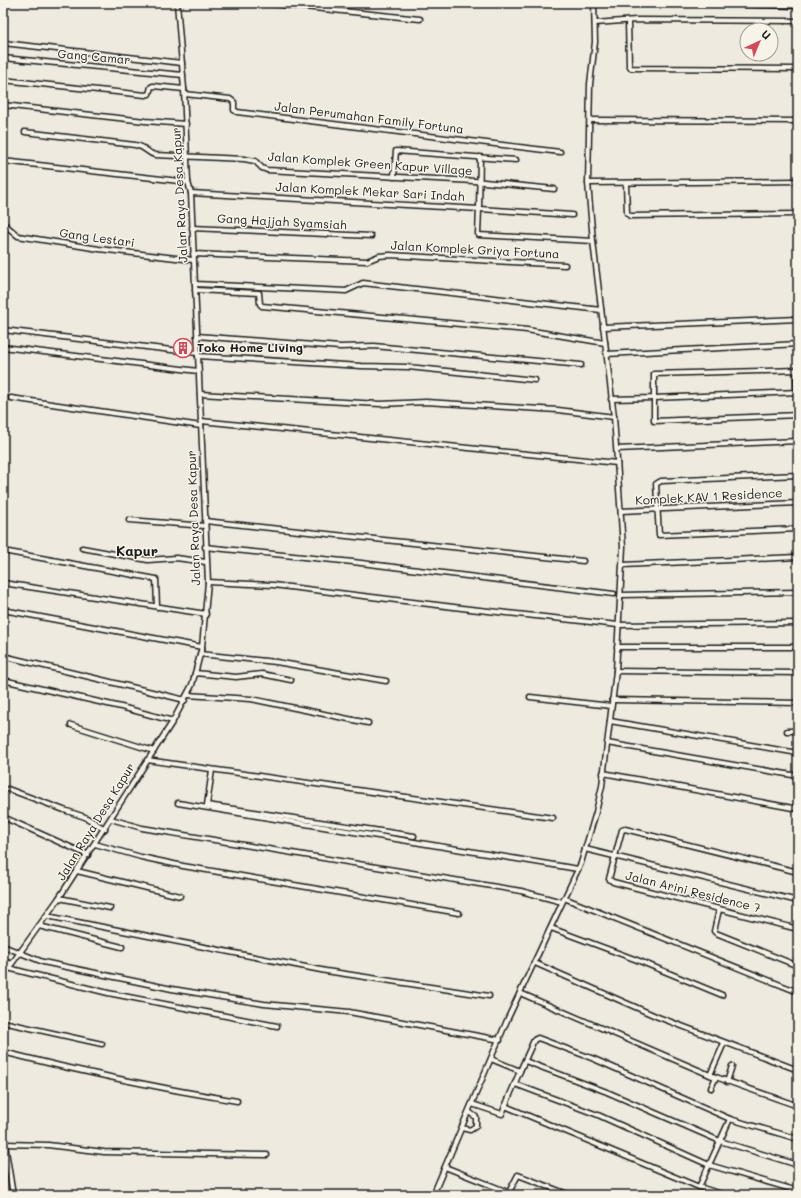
<svg xmlns="http://www.w3.org/2000/svg" width="801" height="1198" font-family="Mali,sans-serif">
  <style>
    .lines { fill: none; stroke-linecap: round; stroke-linejoin: round }
    .minor-casing { stroke: #1c1c1c; stroke-width: 7 }
    .minor { stroke: #f7f3e8; stroke-width: 4 }
    .labels { text-anchor: middle; stroke-width: 3; stroke-linejoin: round; paint-order: stroke }
    .street-label { font-size: 12px; fill: #1c1c1c; stroke: #f7f3e8 }
    .poi-label { font-size: 12px; font-weight: bold; fill: #1c1c1c; stroke: #f7f3e8; text-anchor: start }
    .quarter-label { font-size: 14px; font-weight: bold; fill: #1c1c1c; stroke: #f7f3e8 }
  </style>
  <rect width="100%" height="100%" fill="#eeeae0"/>
  <filter id="ink" filterUnits="userSpaceOnUse"><feTurbulence type="fractalNoise" baseFrequency=".025" numOctaves="2"/><feDisplacementMap in="SourceGraphic" scale="8" xChannelSelector="R" yChannelSelector="G"/><feConvolveMatrix kernelMatrix="1 2 1 2 8 2 1 2 1" color-interpolation-filters="sRGB"/></filter>
  <g filter="url(#ink)">
    <g class="lines">
      <g class="minor-casing">
        <g id="minor">
          <path d="M 265,3 L 420,19"/>
          <path d="M 696,3 L 798,6"/>
          <path d="M 628,21 L 629,65 L 631,68 L 798,69"/>
          <path d="M 595,23 L 636,20 L 798,21"/>
          <path d="M 3,43 L 182,63"/>
          <path d="M 3,58 L 183,75"/>
          <path d="M 3,80 L 145,95 L 149,94 L 151,87 L 153,86 L 184,89"/>
          <path d="M 185,94 L 230,99 L 234,102 L 234,110 L 237,112 L 560,152"/>
          <path d="M 3,105 L 145,121 L 186,124"/>
          <path d="M 590,120 L 798,121"/>
          <path d="M 25,132 L 135,145 C 147,147 146,153 155,155 L 244,159 L 255,161 L 262,168 L 267,170 L 474,181 L 554,189"/>
          <path d="M 480,157 L 479,209 L 572,215"/>
          <path d="M 3,161 L 188,182"/>
          <path d="M 394,177 L 396,151 L 516,160"/>
          <path d="M 588,183 L 798,181"/>
          <path d="M 626,183 L 627,213 L 630,216 L 798,214"/>
          <path d="M 191,193 L 479,209 L 478,234 L 479,235 L 593,241"/>
          <path d="M 3,223 L 18,236 L 99,249 L 193,260"/>
          <path d="M 192,228 L 371,236"/>
          <path d="M 193,254 L 367,261 L 379,256 L 390,255 L 565,265"/>
          <path d="M 195,284 L 346,291 L 363,283 L 601,310"/>
          <path d="M 195,290 L 259,293 L 260,304 L 262,306 L 527,330 L 605,343"/>
          <path d="M 603,327 L 798,319"/>
          <path d="M 3,330 L 197,353"/>
          <path d="M 197,336 L 340,347 L 374,346 L 581,365"/>
          <path d="M 3,347 L 198,371"/>
          <path d="M 607,354 L 798,344"/>
          <path d="M 198,356 L 361,366 L 408,367 L 535,380"/>
          <path d="M 796,370 L 798,419"/>
          <path d="M 798,392 L 654,398 L 654,421 L 798,415"/>
          <path d="M 200,394 L 380,404 L 426,402 L 558,410 L 614,417"/>
          <path d="M 11,398 L 201,426"/>
          <path d="M 611,399 L 654,398 L 654,374 L 798,370"/>
          <path d="M 201,421 L 617,463"/>
          <path d="M 617,449 L 798,441"/>
          <path d="M 798,475 L 661,481 L 656,484 L 659,535 L 798,529"/>
          <path d="M 621,511 L 798,503"/>
          <path d="M 129,520 L 205,526"/>
          <path d="M 205,521 L 583,561"/>
          <path d="M 205,547 L 353,562 L 614,594"/>
          <path d="M 82,548 L 148,560 L 176,558 L 206,562"/>
          <path d="M 3,551 L 156,579 L 157,607"/>
          <path d="M 623,565 L 798,557"/>
          <path d="M 208,582 L 273,585 L 470,609 L 618,625 L 798,623"/>
          <path d="M 3,583 L 206,614"/>
          <path d="M 621,595 L 798,592"/>
          <path d="M 3,610 L 202,647"/>
          <path d="M 617,647 L 798,647"/>
          <path d="M 200,654 L 276,662 L 386,681"/>
          <path d="M 3,656 L 185,700"/>
          <path d="M 616,671 L 798,673"/>
          <path d="M 195,673 L 236,677 L 262,674 L 291,680"/>
          <path d="M 3,680 L 121,707 L 173,721"/>
          <path d="M 187,695 L 251,699 L 368,723"/>
          <path d="M 530,697 L 611,706"/>
          <path d="M 612,700 L 798,703"/>
          <path d="M 610,721 L 798,753"/>
          <path d="M 71,725 L 154,751"/>
          <path d="M 787,731 L 798,731"/>
          <path d="M 607,743 L 798,776"/>
          <path d="M 147,760 L 553,818"/>
          <path d="M 212,770 L 207,805 L 414,836"/>
          <path d="M 603,773 L 798,809"/>
          <path d="M 8,789 L 64,810 L 85,817 L 105,829"/>
          <path d="M 178,803 L 578,869"/>
          <path d="M 3,817 L 88,855"/>
          <path d="M 111,819 L 142,828 L 521,891 L 562,902"/>
          <path d="M 95,844 L 141,857 L 183,866 L 459,913"/>
          <path d="M 585,849 L 798,901"/>
          <path d="M 77,871 L 180,896"/>
          <path d="M 798,872 L 625,829 L 622,830 L 609,879 L 613,882 L 798,929"/>
          <path d="M 59,898 L 110,908"/>
          <path d="M 564,898 L 798,992"/>
          <path d="M 719,910 L 714,931 L 716,933 L 798,966"/>
          <path d="M 47,916 L 326,971 L 489,996"/>
          <path d="M 39,926 L 122,947"/>
          <path d="M 551,928 L 637,960 L 722,995"/>
          <path d="M 3,946 L 43,962 L 172,989 L 264,1004 L 349,1012 L 500,1040"/>
          <path d="M 3,960 L 11,964"/>
          <path d="M 535,963 L 658,1017 L 798,1070"/>
          <path d="M 8,968 L 108,993 L 277,1026"/>
          <path d="M 3,976 L 59,898 L 173,721 L 192,685 L 202,647 L 208,582 L 191,193 L 188,182 L 184,89 L 177,3"/>
          <path d="M 520,993 L 710,1075 L 798,1106"/>
          <path d="M 3,1022 L 102,1044"/>
          <path d="M 3,1052 C 81,1072 158,1088 237,1101"/>
          <path d="M 525,1061 L 607,1092 L 720,1141 L 798,1165"/>
          <path d="M 520,1071 L 534,1040 L 538,1038 L 594,1059 L 730,1119 L 798,1139"/>
          <path d="M 710,1075 L 724,1043"/>
          <path d="M 727,1082 L 732,1066"/>
          <path d="M 515,1084 L 598,1115 L 709,1165 L 798,1191"/>
          <path d="M 711,1088 L 716,1077"/>
          <path d="M 472,1104 L 502,1114 L 520,1071 L 491,1059"/>
          <path d="M 505,1106 L 699,1187 L 725,1195"/>
          <path d="M 462,1128 L 470,1130 L 476,1126 L 476,1117 L 469,1112"/>
          <path d="M 3,1132 L 13,1195"/>
          <path d="M 5,1144 L 48,1145 L 104,1152 L 267,1155"/>
          <path d="M 445,1167 L 515,1195"/>
          <path d="M 699,1187 L 730,1119"/>
          <path d="M 434,1192 L 443,1195"/>
          <path d="M 509,1192 L 518,1175 L 570,1195"/>
          <path d="M 433,1195 L 508,1018 L 581,863 L 596,812 L 602,786 L 616,671 L 623,547 L 614,417 L 593,241 L 588,183 L 590,84 L 595,42 L 594,3"/>
        </g>
      </g>
      <use href="#minor" class="minor"/>
    </g>
  </g>
  <defs>
    <g id="building-ring" transform="scale(1)"><circle r="9.5" fill="#f7f3e8" stroke="#d1495b" stroke-width="1.5"/><path d="M-4-6H4V6H1V3H-1V6H-4ZM-2.5-4.3h1.7v1.8h-1.7ZM.8-4.3h1.7v1.8H.8ZM-2.5-1h1.7V.8h-1.7ZM.8-1h1.7V.8H.8Z" fill="#d1495b"/></g>
  </defs>
  <g fill-rule="evenodd">
    <use href="#building-ring" x="183" y="348"/>
  </g>
  <g class="labels">
    <g class="street-label">
      <text transform="translate(94 57) rotate(5)" y="4">Gang Camar</text>
      <text transform="translate(369 118) rotate(7)" y="4">Jalan Perumahan Family Fortuna</text>
      <text transform="translate(370 164) rotate(4)" y="4">Jalan Komplek Green Kapur Village</text>
      <text transform="translate(370 192) rotate(3)" y="4">Jalan Komplek Mekar Sari Indah</text>
      <text transform="translate(180 195) rotate(-93)" y="4">Jalan Raya Desa Kapur</text>
      <text transform="translate(282 222) rotate(3)" y="4">Gang Hajjah Syamsiah</text>
      <text transform="translate(97 238) rotate(8)" y="4">Gang Lestari</text>
      <text transform="translate(475 250) rotate(3)" y="4">Jalan Komplek Griya Fortuna</text>
      <text transform="translate(709 497) rotate(-3)" y="4">Komplek KAV 1 Residence</text>
      <text transform="translate(194 518) rotate(-92)" y="4">Jalan Raya Desa Kapur</text>
      <text transform="translate(96 822) rotate(-58)" y="4">Jalan Raya Desa Kapur</text>
      <text transform="translate(693 892) rotate(14)" y="4">Jalan Arini Residence 7</text>
    </g>
    <g class="poi-label">
      <text x="197" y="352">Toko Home Living</text>
    </g>
    <g class="quarter-label">
      <text x="137" y="556">Kapur</text>
    </g>
  </g>
  <rect width="801" height="1198" fill="none" stroke="#f7f3e8" stroke-width="16"/>
  <rect x="8" y="8" width="785" height="1182" fill="none" stroke="#1c1c1c" stroke-width="1.5" filter="url(#ink)"/>
  <g transform="translate(759 42) rotate(44)"><circle r="19" fill="#f7f3e8" stroke="#9f9d96"/>
  <path d="M0-3L7 15L0 10L-7 15Z" fill="#d1495b"/>
  <text y="-6" font-size="11" font-weight="bold" text-anchor="middle" fill="#1c1c1c">U</text>
  </g>
</svg>
